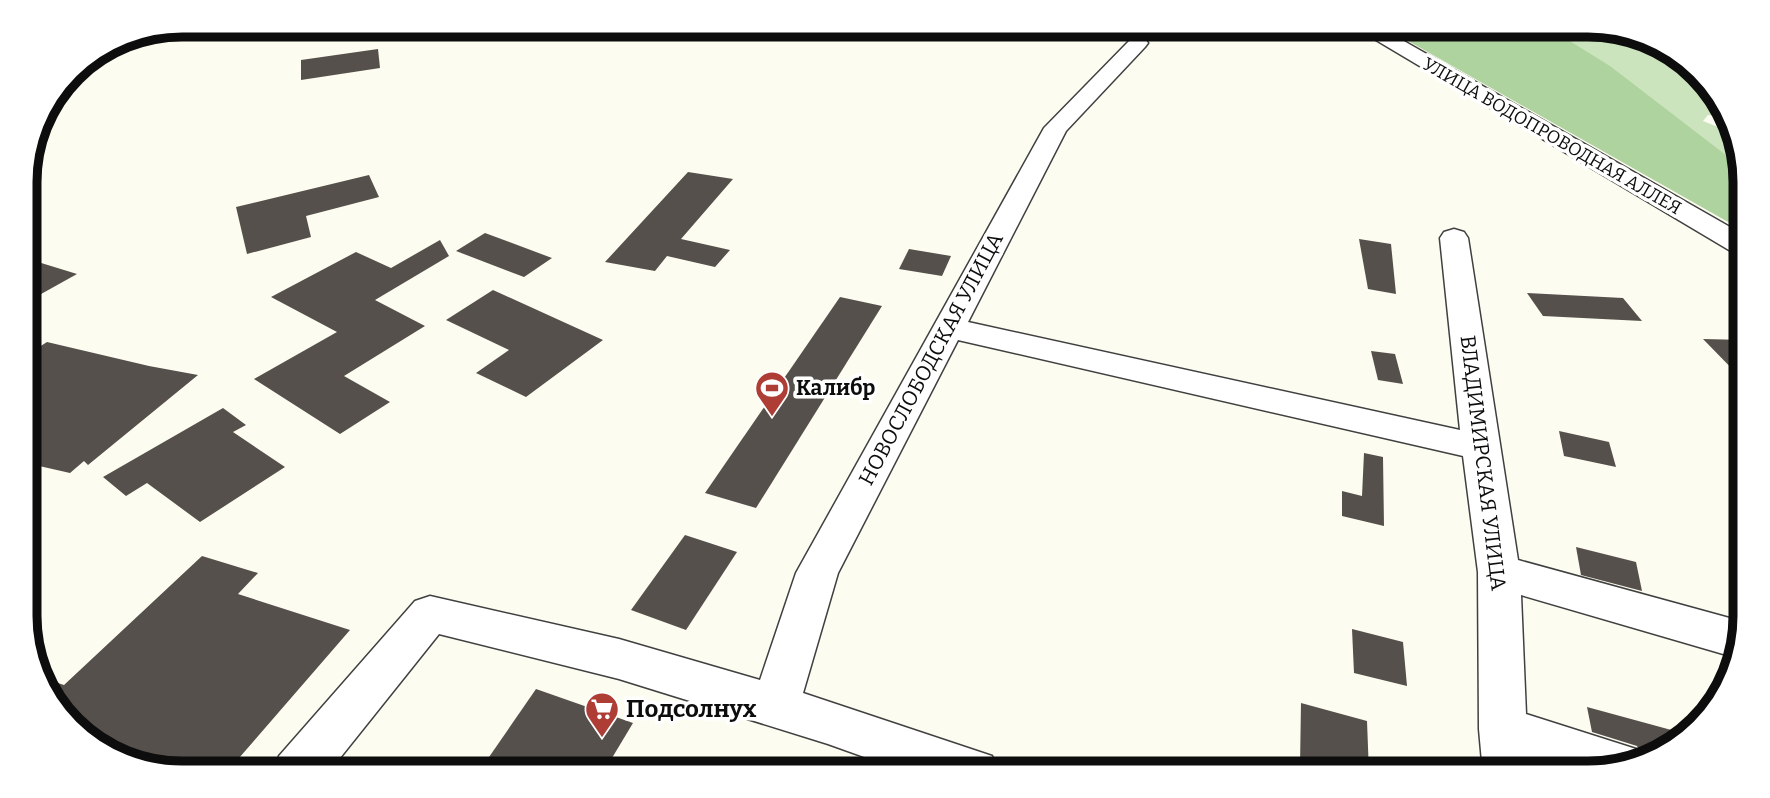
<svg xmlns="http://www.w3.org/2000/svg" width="1770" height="798" font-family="Bitter,serif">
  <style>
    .green { fill: #cce4bd }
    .forest { fill: #afd39e }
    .building { fill: #55504b }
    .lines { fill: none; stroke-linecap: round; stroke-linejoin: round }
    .minor-casing { stroke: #404040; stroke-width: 3 }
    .minor { fill: #fff; fill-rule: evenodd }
    .labels { text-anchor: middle; stroke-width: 7; stroke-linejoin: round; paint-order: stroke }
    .far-street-label { font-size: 18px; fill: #0d0d0d; stroke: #fff }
    .street-label { font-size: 21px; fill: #0d0d0d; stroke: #fff }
    .poi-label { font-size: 21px; font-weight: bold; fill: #0d0d0d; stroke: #fff; text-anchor: start }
    .near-poi-label { font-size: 24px; font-weight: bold; fill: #0d0d0d; stroke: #fff; text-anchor: start }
    .rim { fill: none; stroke: #0d0d0d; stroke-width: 9 }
  </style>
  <rect width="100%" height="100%" fill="#fdfcf0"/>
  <path class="green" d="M 1514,25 L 1588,25 L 1649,37 L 1713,86 L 1714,88 L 1703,102 L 1714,109 L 1723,110 L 1725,116 L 1708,115 L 1703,121 L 1718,127 L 1729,125 L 1739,148 L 1725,147 L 1741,154 L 1744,180 Z"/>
  <path class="forest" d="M 1380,25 L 1544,25 L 1610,66 L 1744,169 L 1744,231 Z"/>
  <g class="building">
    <path d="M 378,49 L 380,68 L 301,80 L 301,60 Z"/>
    <path d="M 688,172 L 733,179 L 681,239 L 730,250 L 715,267 L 667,256 L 655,271 L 605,262 Z"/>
    <path d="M 369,175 L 379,197 L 306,216 L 311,237 L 247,254 L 236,207 Z"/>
    <path d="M 485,233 L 552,258 L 524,277 L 456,251 Z"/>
    <path d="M 1359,239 L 1391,244 L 1396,294 L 1368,289 Z"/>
    <path d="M 440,240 L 449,256 L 375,300 L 425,326 L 344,376 L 390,402 L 340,434 L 254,379 L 337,332 L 271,297 L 356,252 L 391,268 Z"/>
    <path d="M 909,249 L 951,256 L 942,276 L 899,269 Z"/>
    <path d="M 25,258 L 77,274 L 25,303 Z"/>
    <path d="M 493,290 L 603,340 L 526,397 L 476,373 L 509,350 L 446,320 Z"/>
    <path d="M 1527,293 L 1623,298 L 1642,321 L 1543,316 Z"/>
    <path d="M 840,297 L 882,306 L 756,508 L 705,493 Z"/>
    <path d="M 1703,339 L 1745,340 L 1745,382 Z"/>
    <path d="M 47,342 L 149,366 L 198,375 L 88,465 L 84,461 L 70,473 L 26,463 L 25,356 Z"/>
    <path d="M 1371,351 L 1395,354 L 1403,384 L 1378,380 Z"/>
    <path d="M 223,408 L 246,425 L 233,432 L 285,467 L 200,522 L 147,483 L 126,496 L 103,477 Z"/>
    <path d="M 1559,431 L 1609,442 L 1616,467 L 1564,456 Z"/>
    <path d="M 1364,453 L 1383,457 L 1384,526 L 1342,516 L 1342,491 L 1362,496 Z"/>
    <path d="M 685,535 L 737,552 L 686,630 L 631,610 Z"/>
    <path d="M 1576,547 L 1636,562 L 1642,591 L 1581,575 Z"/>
    <path d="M 202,556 L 258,573 L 238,594 L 350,630 L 226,773 L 182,774 L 121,761 L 57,712 L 43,678 L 64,685 Z"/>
    <path d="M 1352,629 L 1403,642 L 1407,686 L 1354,673 Z"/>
    <path d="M 536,689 L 633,723 L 603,773 L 478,773 Z"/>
    <path d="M 1301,703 L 1367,721 L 1369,773 L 1323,773 L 1300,766 Z"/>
    <path d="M 1587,707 L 1686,734 L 1676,747 L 1643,758 L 1637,746 L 1592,732 Z"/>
  </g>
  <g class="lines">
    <g class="minor-casing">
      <g id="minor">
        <path d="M 1349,24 L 1374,24 L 1744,235 L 1744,256 L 1734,253 Z"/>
        <path d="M 1138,37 L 1145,39 L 1148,43 L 1145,47 L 1066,131 L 968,322 L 1460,430 L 1440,238 L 1444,232 L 1454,229 L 1464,232 L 1468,238 L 1518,560 L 1744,622 L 1737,658 L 1521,595 L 1526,714 L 1636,749 L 1640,759 C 1590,776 1582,778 1531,761 L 1533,773 L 1483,773 L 1479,729 L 1478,572 L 1463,456 L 958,340 L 838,573 L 803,693 L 992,756 L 999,773 L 909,773 L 828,744 L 619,679 L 439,634 L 328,773 L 272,773 L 279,756 L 415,601 L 430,596 L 619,639 L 760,680 L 796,573 L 1044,128 L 1131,39 Z"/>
      </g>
    </g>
    <use href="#minor" class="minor"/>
  </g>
  <defs>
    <g id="stadium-pin" transform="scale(1.75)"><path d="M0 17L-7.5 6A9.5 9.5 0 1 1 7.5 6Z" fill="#ae3e35" stroke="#fff"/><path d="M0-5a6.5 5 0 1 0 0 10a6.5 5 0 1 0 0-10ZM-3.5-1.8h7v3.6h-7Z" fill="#fff"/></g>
    <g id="supermarket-pin" transform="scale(1.75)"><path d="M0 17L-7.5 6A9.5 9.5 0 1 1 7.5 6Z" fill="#ae3e35" stroke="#fff"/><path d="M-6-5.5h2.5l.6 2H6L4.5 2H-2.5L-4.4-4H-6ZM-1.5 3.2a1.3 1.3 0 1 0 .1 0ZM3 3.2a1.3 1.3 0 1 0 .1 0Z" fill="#fff"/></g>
  </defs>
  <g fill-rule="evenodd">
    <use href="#stadium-pin" x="772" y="388"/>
    <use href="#supermarket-pin" x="602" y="709"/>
  </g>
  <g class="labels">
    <g class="far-street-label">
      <text transform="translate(1552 136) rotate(30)" y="6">УЛИЦА ВОДОПРОВОДНАЯ АЛЛЕЯ</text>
    </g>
    <g class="street-label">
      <text transform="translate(931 359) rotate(-62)" y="7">НОВОСЛОБОДСКАЯ УЛИЦА</text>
      <text transform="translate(1483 463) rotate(83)" y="7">ВЛАДИМИРСКАЯ УЛИЦА</text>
    </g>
    <g class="poi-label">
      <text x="796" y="395">Калибр</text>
    </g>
    <g class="near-poi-label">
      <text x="626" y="717">Подсолнух</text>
    </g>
  </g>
  <path d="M0 0H1770V798H0ZM182 37H1588A145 145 0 0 1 1733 182V616A145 145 0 0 1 1588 761H182A145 145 0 0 1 37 616V182A145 145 0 0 1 182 37Z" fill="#fff" fill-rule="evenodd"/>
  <path class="rim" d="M182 37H1588A145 145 0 0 1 1733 182V616A145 145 0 0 1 1588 761H182A145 145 0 0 1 37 616V182A145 145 0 0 1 182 37Z"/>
</svg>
